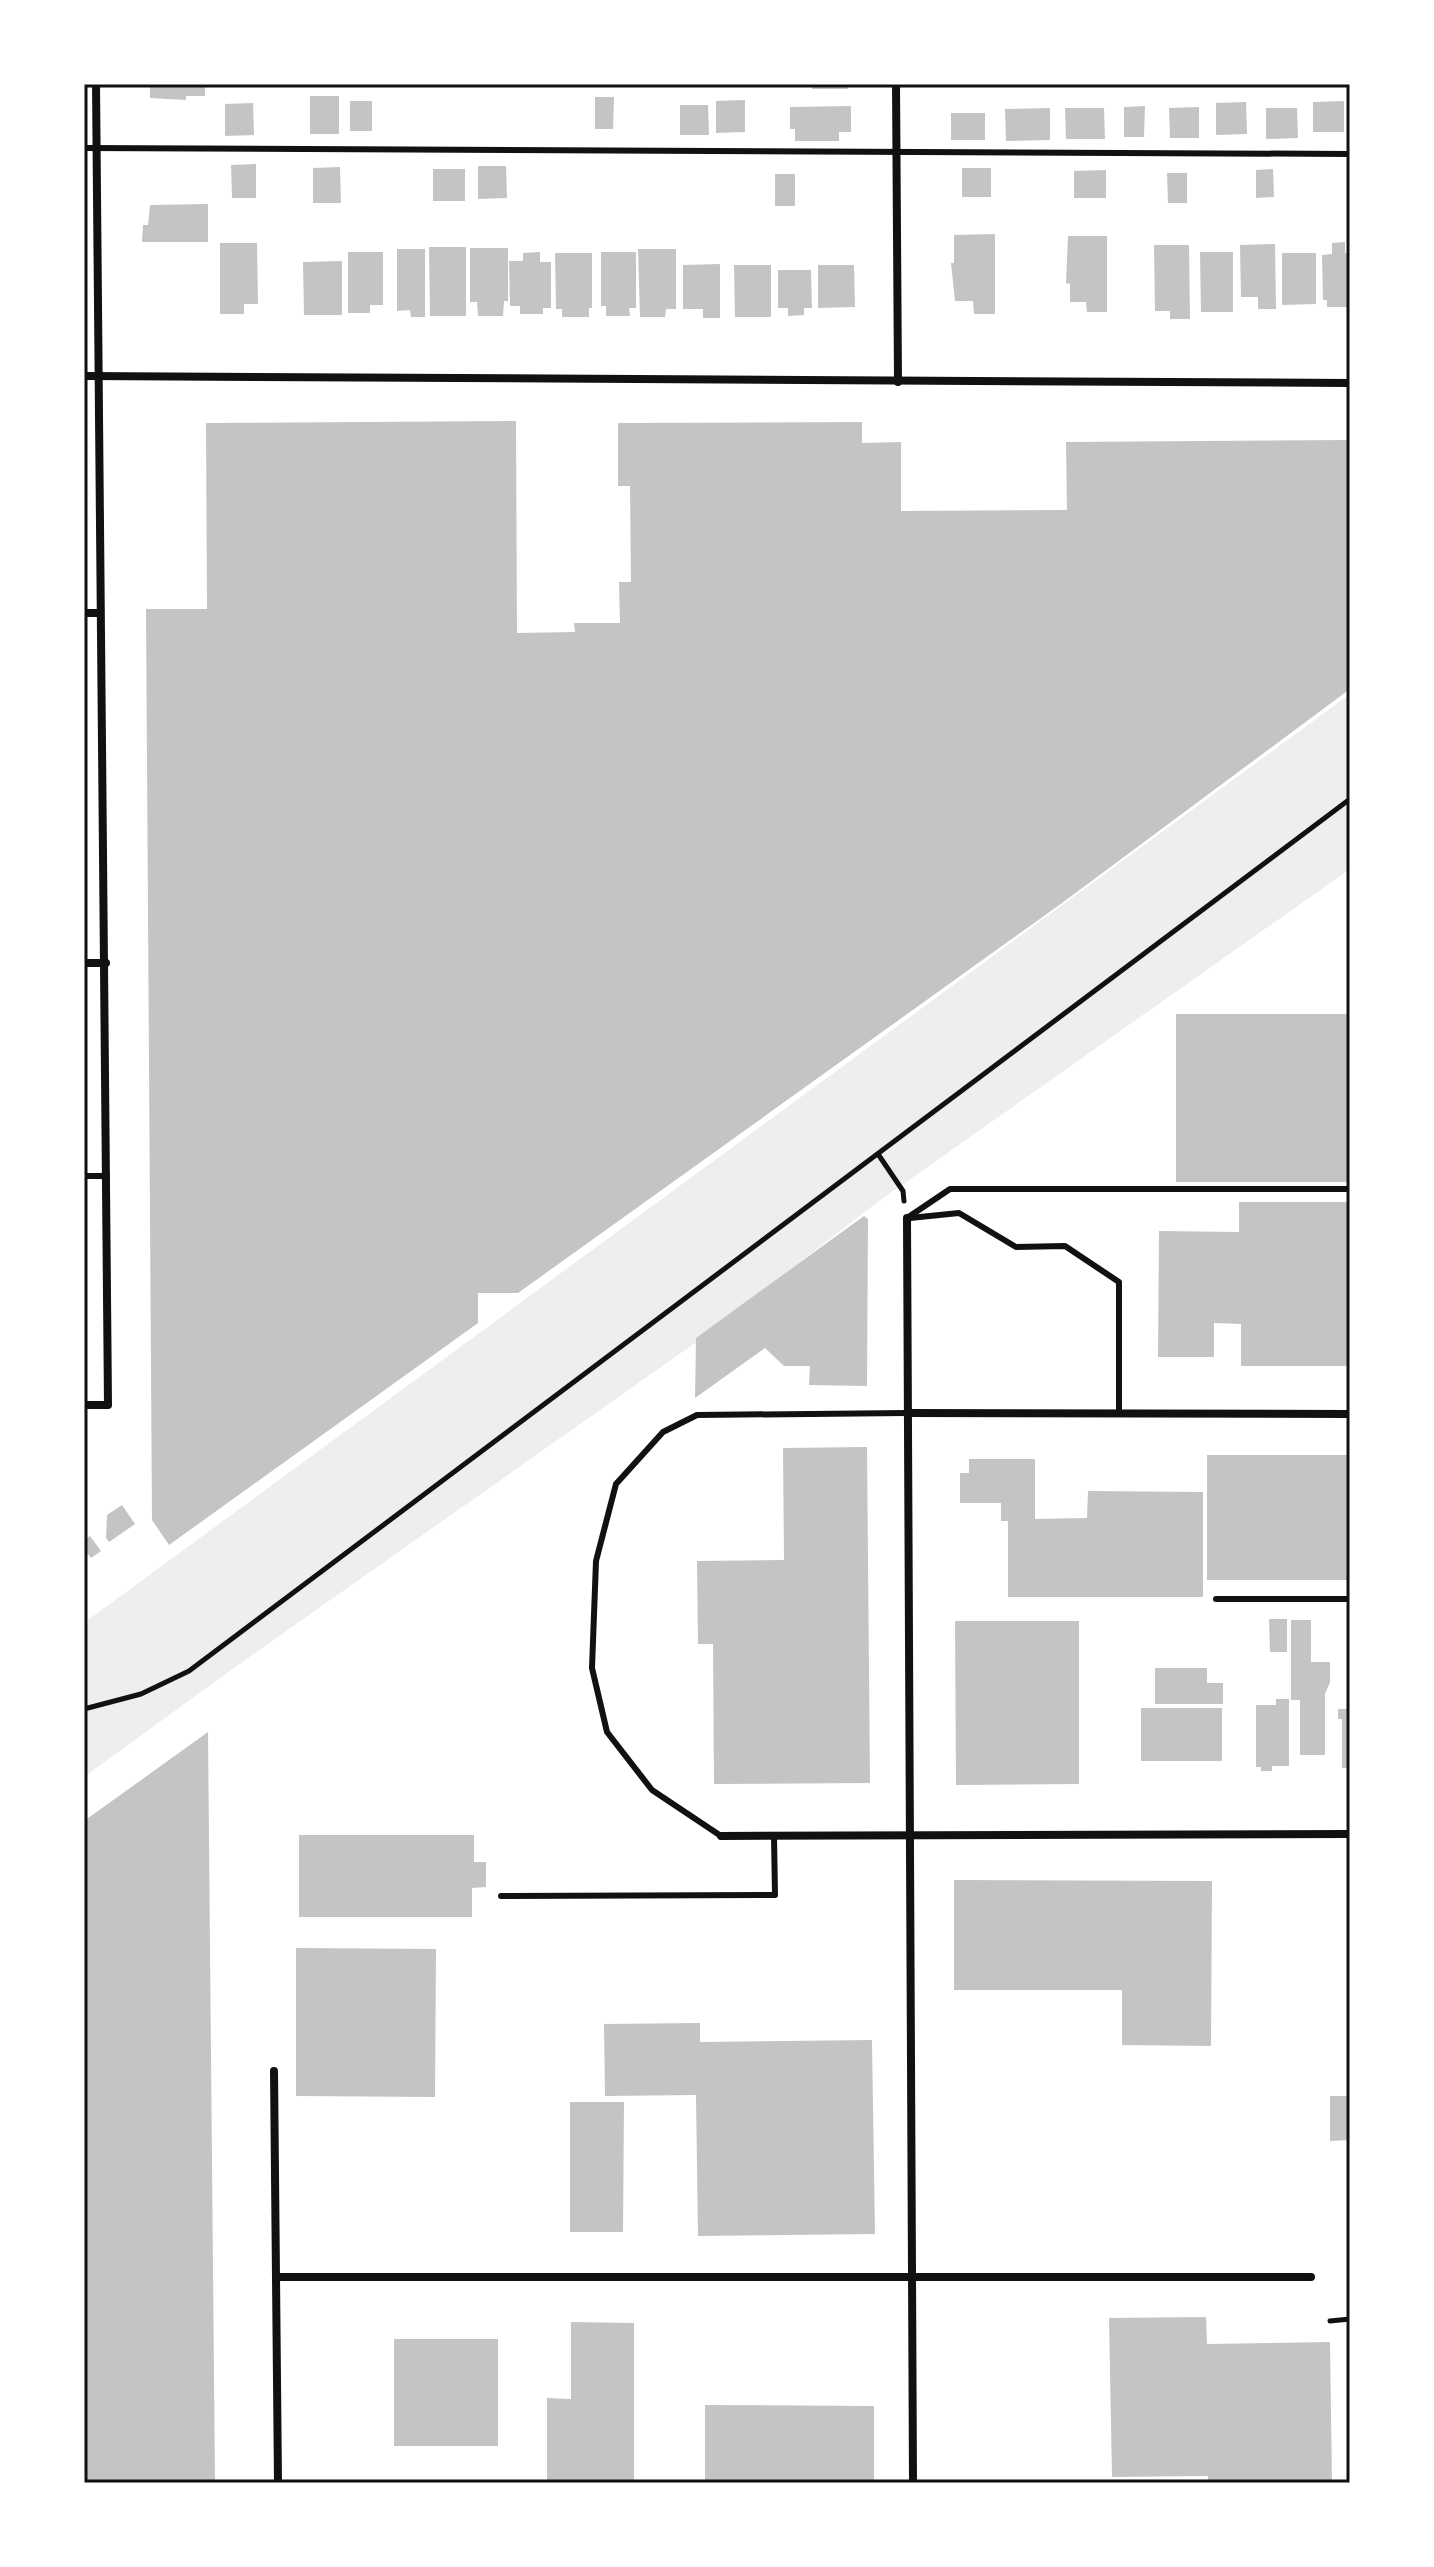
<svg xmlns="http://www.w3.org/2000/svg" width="1434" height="2567" font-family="'Asap Condensed',sans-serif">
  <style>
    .green { fill: #eee }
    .building { fill: #c4c4c4 }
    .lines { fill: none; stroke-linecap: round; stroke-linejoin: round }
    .path { stroke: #111; stroke-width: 5 }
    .service { stroke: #111; stroke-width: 6 }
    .minor { stroke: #111; stroke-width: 8 }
    .neatline { fill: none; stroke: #111; stroke-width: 3 }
  </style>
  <rect width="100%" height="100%" fill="#fff"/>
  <path class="green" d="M 1350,694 L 1350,869 L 875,1204 L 698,1341 L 238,1665 L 84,1777 L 84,1623 Z"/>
  <g class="building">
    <path d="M 150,84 L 205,84 L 205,96 L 186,96 L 186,100 L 150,98 Z"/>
    <rect x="812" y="84" width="36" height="5"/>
    <rect x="310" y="96" width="29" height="38"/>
    <path d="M 595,97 L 614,97 L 613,129 L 595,129 Z"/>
    <path d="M 745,100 L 745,132 L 716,133 L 716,101 Z"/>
    <rect x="350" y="101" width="22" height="30"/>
    <path d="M 1344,101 L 1344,132 L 1313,132 L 1313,102 Z"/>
    <path d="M 1246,102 L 1247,134 L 1216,135 L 1216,103 Z"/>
    <path d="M 253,103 L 254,135 L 225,136 L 225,104 Z"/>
    <path d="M 680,105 L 708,105 L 709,135 L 680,135 Z"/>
    <path d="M 851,106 L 851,132 L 839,132 L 839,141 L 795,141 L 795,129 L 790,129 L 790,107 Z"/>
    <path d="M 1145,106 L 1144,137 L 1124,137 L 1124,107 Z"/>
    <path d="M 1199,107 L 1199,138 L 1170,138 L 1169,108 Z"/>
    <path d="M 1050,108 L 1050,140 L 1006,141 L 1005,109 Z"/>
    <path d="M 1065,108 L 1104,108 L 1105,139 L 1066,139 Z"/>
    <path d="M 1266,108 L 1297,108 L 1298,138 L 1266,139 Z"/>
    <rect x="951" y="113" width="34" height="27"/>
    <path d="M 256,164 L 256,198 L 232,198 L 231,165 Z"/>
    <path d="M 478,166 L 506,166 L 507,198 L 478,199 Z"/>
    <path d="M 340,167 L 341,203 L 313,203 L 313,168 Z"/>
    <rect x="962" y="168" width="29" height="29"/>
    <rect x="433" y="169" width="32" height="32"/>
    <path d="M 1273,169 L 1274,197 L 1256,198 L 1256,170 Z"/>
    <path d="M 1106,170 L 1106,198 L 1074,198 L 1074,171 Z"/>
    <path d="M 1167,173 L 1187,173 L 1187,203 L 1168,203 Z"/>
    <rect x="775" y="174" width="20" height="32"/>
    <path d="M 208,204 L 208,242 L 142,242 L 143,225 L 148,225 L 150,205 Z"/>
    <path d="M 995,234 L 995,314 L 974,314 L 973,301 L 955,301 L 951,263 L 954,263 L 954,235 Z"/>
    <path d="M 1068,236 L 1107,236 L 1107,312 L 1087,312 L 1086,302 L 1070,302 L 1070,284 L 1066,283 Z"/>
    <path d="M 1345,242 L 1345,253 L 1350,254 L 1350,307 L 1327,307 L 1327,300 L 1323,300 L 1322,255 L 1332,254 L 1332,243 Z"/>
    <path d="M 220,243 L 257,243 L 258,304 L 244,304 L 244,314 L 220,314 Z"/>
    <path d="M 1275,244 L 1276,309 L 1258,309 L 1258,297 L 1241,297 L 1240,245 Z"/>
    <path d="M 1154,245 L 1189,245 L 1190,319 L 1170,319 L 1170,311 L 1155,311 Z"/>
    <path d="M 429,247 L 466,247 L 466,316 L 430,316 Z"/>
    <path d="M 470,248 L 508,248 L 508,301 L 504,301 L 503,316 L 478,316 L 477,302 L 470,302 Z"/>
    <path d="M 397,249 L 425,249 L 425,317 L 411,317 L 410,310 L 397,311 Z"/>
    <path d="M 638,249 L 676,249 L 676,309 L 666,309 L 665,317 L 640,317 Z"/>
    <path d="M 348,252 L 383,252 L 383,305 L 370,305 L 370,313 L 348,313 Z"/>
    <path d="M 540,252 L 540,262 L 551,262 L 551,308 L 543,308 L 543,314 L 520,314 L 520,306 L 510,306 L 509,261 L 523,261 L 523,253 Z"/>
    <path d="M 601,252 L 636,252 L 636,308 L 629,308 L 630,316 L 606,316 L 606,306 L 601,306 Z"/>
    <path d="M 1200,252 L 1233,252 L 1233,312 L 1201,312 Z"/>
    <path d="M 555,253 L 592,253 L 592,308 L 589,308 L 589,317 L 562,317 L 562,309 L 556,309 Z"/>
    <path d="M 1282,253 L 1316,253 L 1316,304 L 1282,305 Z"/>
    <path d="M 342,261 L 342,315 L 304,315 L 303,262 Z"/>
    <path d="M 720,264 L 720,318 L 703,318 L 703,309 L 683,309 L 683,265 Z"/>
    <path d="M 734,265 L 771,265 L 771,317 L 735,317 Z"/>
    <path d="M 818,265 L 854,265 L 855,307 L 818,308 Z"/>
    <path d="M 778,270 L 811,270 L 812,308 L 804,308 L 804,315 L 788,316 L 788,308 L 778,308 Z"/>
    <path d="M 516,421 L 517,633 L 575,632 L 574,623 L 620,623 L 619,582 L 631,582 L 630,486 L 618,486 L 618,423 L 862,422 L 862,443 L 901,442 L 901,511 L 1067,510 L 1066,442 L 1350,440 L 1350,689 L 1062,903 L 518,1293 L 478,1293 L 478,1323 L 169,1545 L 152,1520 L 146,609 L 207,609 L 206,423 Z"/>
    <rect x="1176" y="1014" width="174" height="168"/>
    <path d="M 1239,1202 L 1350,1202 L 1350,1366 L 1241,1366 L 1241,1324 L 1214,1323 L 1214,1357 L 1158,1357 L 1159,1231 L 1239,1232 Z"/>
    <path d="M 864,1216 L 868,1219 L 867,1386 L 809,1385 L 810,1366 L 784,1366 L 765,1348 L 695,1398 L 696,1338 Z"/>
    <path d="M 867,1447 L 870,1783 L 714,1784 L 713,1644 L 698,1644 L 697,1561 L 784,1560 L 783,1448 Z"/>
    <rect x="1207" y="1455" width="143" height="125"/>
    <path d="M 969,1459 L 1035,1459 L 1035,1519 L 1087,1518 L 1088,1491 L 1203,1492 L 1203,1597 L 1008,1597 L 1008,1521 L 1001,1521 L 1001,1503 L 960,1503 L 960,1473 L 969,1473 Z"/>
    <path d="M 122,1505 L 135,1524 L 109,1542 L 106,1538 L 107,1515 Z"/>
    <path d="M 90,1536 L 101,1551 L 91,1558 L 84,1549 L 84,1540 Z"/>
    <path d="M 1269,1619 L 1287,1619 L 1287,1652 L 1270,1652 Z"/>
    <path d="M 1291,1620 L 1311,1620 L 1311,1662 L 1330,1662 L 1330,1682 L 1325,1694 L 1325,1755 L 1300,1755 L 1300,1700 L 1291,1700 Z"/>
    <path d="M 955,1621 L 1079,1621 L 1079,1784 L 956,1785 Z"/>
    <path d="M 1155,1668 L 1207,1668 L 1207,1683 L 1223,1683 L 1223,1704 L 1155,1704 Z"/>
    <path d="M 1276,1699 L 1289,1699 L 1289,1766 L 1272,1766 L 1272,1771 L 1261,1771 L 1261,1767 L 1256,1767 L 1256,1705 L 1276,1705 Z"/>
    <rect x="1141" y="1708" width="81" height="53"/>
    <path d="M 1338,1709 L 1350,1709 L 1350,1768 L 1342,1768 L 1342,1719 L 1338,1719 Z"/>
    <path d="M 208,1732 L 215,2483 L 84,2483 L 84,1821 Z"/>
    <path d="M 299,1835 L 474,1835 L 474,1862 L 486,1862 L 486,1887 L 472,1888 L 472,1917 L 299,1917 Z"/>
    <path d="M 954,1880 L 1212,1881 L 1211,2046 L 1122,2045 L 1122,1990 L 954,1990 Z"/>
    <path d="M 296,1948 L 436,1949 L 435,2097 L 296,2096 Z"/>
    <path d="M 700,2023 L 700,2042 L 872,2040 L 875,2234 L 698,2236 L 696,2095 L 605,2096 L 604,2024 Z"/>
    <path d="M 1330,2096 L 1350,2096 L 1350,2140 L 1330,2141 Z"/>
    <path d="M 570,2102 L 624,2102 L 623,2232 L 570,2232 Z"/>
    <path d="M 1206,2317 L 1207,2344 L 1330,2342 L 1332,2483 L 1208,2483 L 1208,2476 L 1112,2477 L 1109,2318 Z"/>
    <path d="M 571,2322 L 634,2323 L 634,2482 L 547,2482 L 547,2398 L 571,2399 Z"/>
    <rect x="394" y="2339" width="104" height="107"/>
    <path d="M 705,2405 L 874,2406 L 874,2481 L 705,2481 Z"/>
  </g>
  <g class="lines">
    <g class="path">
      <path d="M 878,1154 L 903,1191 L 904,1201"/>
      <path d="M 84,1709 L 141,1694 L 189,1671 L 1350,799"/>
      <path d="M 1330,2321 L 1350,2319"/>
    </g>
    <g class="service">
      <path d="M 84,148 L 1350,154"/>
      <path d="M 84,1176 L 107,1176"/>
      <path d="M 907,1218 L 950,1189 L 1350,1189"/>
      <path d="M 910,1218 L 959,1213 L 1016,1247 L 1065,1246 L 1119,1282 L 1119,1414"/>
      <path d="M 1216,1599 L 1350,1599"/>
      <path d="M 721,1836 L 652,1790 L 607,1732 L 592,1668 L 596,1561 L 616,1484 L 663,1432 L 697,1415 L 907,1413"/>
      <path d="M 501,1896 L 775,1895 L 774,1836"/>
    </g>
    <g class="minor">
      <path d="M 896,84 L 898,382"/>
      <path d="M 84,376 L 1350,383"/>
      <path d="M 84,613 L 100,613"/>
      <path d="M 84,963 L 106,963"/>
      <path d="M 907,1218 L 913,2483"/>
      <path d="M 84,1405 L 108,1405 L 96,84"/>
      <path d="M 907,1413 L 1350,1414"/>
      <path d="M 721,1836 L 1350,1834"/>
      <path d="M 274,2071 L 278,2483"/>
      <path d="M 276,2277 L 1311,2277"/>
    </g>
  </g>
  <rect width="1434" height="2567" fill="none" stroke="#ffffff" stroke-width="172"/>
  <rect x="86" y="86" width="1262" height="2395" class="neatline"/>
</svg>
